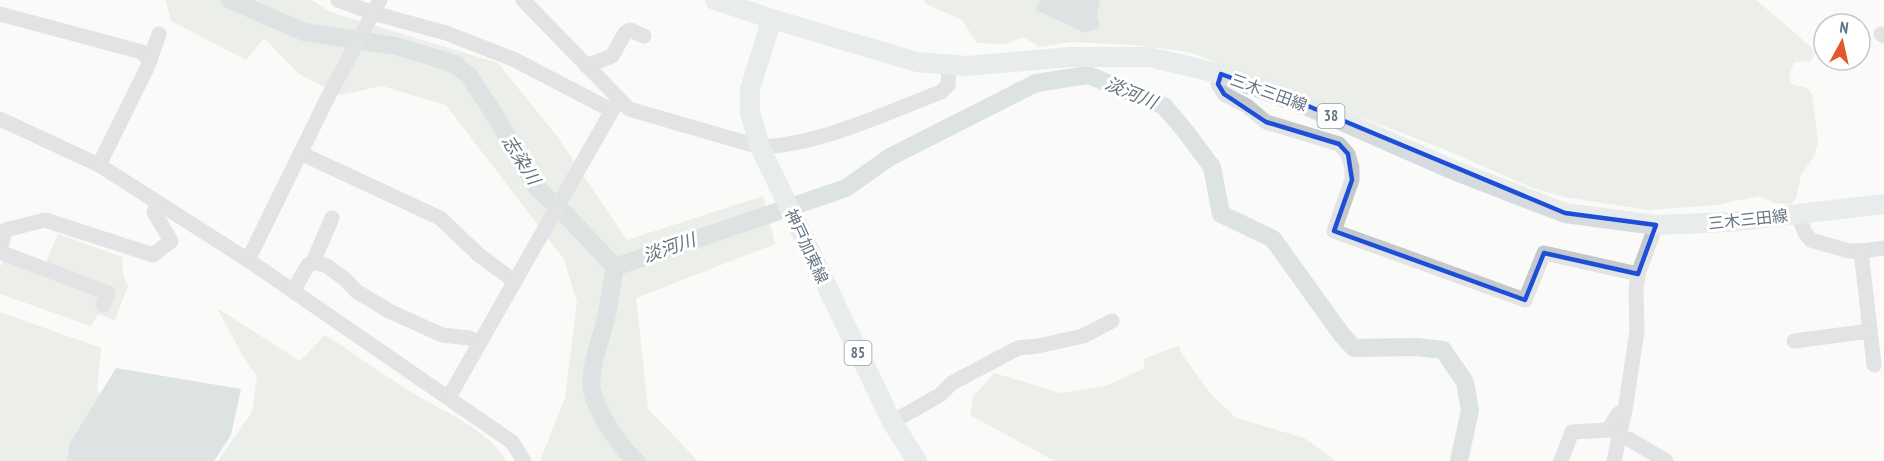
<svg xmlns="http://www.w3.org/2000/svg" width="1884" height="461" font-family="'PT Sans Narrow','Noto Sans JP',sans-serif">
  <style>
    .green { fill: #dadfd7 }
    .water { fill: #bbc7cb }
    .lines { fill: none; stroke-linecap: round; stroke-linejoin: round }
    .river { stroke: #bbc7cb; stroke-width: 18 }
    .minor { stroke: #c3c8cc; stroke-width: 15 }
    .major { stroke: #d6dbdf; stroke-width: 20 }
    .marked { fill: none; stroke: #1d4ed8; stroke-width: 4.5; stroke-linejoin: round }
    .labels { text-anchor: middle; stroke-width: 6; stroke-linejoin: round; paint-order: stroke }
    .shield { fill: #fff; stroke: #939fa8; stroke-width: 1.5 }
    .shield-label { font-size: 15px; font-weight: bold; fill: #657683 }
    .street-label { font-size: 16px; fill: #657683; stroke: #fff }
    .water-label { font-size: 18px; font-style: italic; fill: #60757c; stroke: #fff }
  </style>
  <rect width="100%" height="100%" fill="#fafaf8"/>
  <g class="green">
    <path d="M 166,0 L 312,0 L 330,12 L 498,63 L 556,135 L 627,240 L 763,196 L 775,244 L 636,298 L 648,409 L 698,461 L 540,461 L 565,398 L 577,302 L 564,259 L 446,105 L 382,86 L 340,95 L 299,74 L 264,38 L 246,60 L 171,21 Z"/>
    <path d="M 924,0 L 1040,0 L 1038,3 L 1097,15 L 1100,0 L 1756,0 L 1811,47 L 1815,54 L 1811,61 L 1794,62 L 1789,76 L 1791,84 L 1807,88 L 1812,94 L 1818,141 L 1815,155 L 1801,175 L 1796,198 L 1791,204 L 1774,203 L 1760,196 L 1716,205 L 1649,210 L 1564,197 L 1533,188 L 1441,148 L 1189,52 L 1135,45 L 1070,42 L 1040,47 L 1023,37 L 1006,44 L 977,43 L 962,20 L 926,4 Z"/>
    <path d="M 58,234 L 122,257 L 123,275 L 128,286 L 115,320 L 98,314 L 91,326 L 0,294 L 0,267 L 3,261 L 40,275 Z"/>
    <path d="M 217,308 L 300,361 L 325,335 C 356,355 386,377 418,396 C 446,413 490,431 506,461 L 218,461 L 252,412 L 257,376 L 243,356 Z"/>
    <path d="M 0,312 L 101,348 L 97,391 L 197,461 L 0,461 Z"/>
    <path d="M 1179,346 L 1181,353 L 1210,393 L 1236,418 L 1304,438 L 1336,461 L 1055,461 L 970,415 L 973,397 L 994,373 L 1061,393 L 1106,386 L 1145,368 L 1143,359 Z"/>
  </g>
  <g class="water">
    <path d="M 1040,0 L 1100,0 L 1097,15 L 1100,28 L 1085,33 L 1036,10 Z"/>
    <path d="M 116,368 L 241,389 L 231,435 L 214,461 L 67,461 L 70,443 Z"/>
  </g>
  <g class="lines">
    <g class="river">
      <path d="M 230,0 L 304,32 L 396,46 L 455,64 L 469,76 L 498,120 L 537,188 L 567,216 L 615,267"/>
      <path d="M 615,267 L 846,188 L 890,157 L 1036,83 L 1088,75 L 1164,106 L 1186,132 L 1212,167 L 1221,214 L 1273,239 L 1342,335 L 1354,348 L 1416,347 L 1443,350 L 1465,382 L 1470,410 L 1459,461"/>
      <path d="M 615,267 C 612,282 610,298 607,313 C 603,335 588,369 592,390 C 596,411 620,448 636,461"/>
    </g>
    <g class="minor">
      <path d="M 338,0 L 373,13 L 446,33 L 513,59 L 611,110"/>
      <path d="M 523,0 L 629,109 L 760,147 C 820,145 885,113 941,92 L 948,85 L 949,66"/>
      <path d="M 0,14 L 142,52 L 150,61"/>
      <path d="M 1881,34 L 1884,36"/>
      <path d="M 586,66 L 612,56 L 625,33 L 630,30 L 644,36"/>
      <path d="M 1221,74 L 1218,84 L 1224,94 L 1247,106 L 1266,122 L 1339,144 L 1348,154 L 1352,168 L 1352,180 L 1334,231 L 1525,300 L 1544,253 L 1638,274"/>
      <path d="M 0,119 L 99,165 L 248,260 L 512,442 L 524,461"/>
      <path d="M 300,153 L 440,218 L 479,255 L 514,281"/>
      <path d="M 99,165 L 147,68 L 159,34"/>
      <path d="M 1798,214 L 1805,233 L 1811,240 L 1849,251 L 1861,251 L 1884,248"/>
      <path d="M 1656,225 L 1638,274 L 1636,291 L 1637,331 L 1625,410 L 1619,437 L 1629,439 L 1666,461"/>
      <path d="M 0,251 L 5,230 L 45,220 L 153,255 L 171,241 L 154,212 L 158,204"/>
      <path d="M 1861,251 L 1874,365"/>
      <path d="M 0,252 L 108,293 L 103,305"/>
      <path d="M 248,260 L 328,97 L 380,0"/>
      <path d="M 313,262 L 332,218"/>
      <path d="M 293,291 L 308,265 L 313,262 L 327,266 L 346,280 L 356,291 L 389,311 L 442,335 L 469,338 L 479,343"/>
      <path d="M 1794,341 L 1870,331"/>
      <path d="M 449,397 L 618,100"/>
      <path d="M 892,422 L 940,395 L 952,383 L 1018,348 L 1038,346 L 1083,336 L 1112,321"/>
      <path d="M 1561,461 L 1572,432 L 1608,430 L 1618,414 L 1622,412"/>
      <path d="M 1614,461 L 1619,437"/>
    </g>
    <g class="major">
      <path d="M 715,0 L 772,19 L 917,62 L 967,66 L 1070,57 L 1149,57 L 1221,74 L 1308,106 L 1456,171 L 1565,213 L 1656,225 L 1730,222 L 1884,204"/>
      <path d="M 772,19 L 750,89 L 750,112 L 760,147 L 892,422 L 917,461"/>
    </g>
  </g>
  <path d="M0 0H1884V461H0ZM 1221,74 L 1308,106 L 1565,213 L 1656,225 L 1638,274 L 1544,253 L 1525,300 L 1334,231 L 1352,180 L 1348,154 L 1339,144 L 1266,122 L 1224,94 L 1218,84 Z" fill="#fafaf8" fill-opacity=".55" fill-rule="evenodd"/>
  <path class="marked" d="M 1221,74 L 1308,106 L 1565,213 L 1656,225 L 1638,274 L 1544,253 L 1525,300 L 1334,231 L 1352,180 L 1348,154 L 1339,144 L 1266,122 L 1224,94 L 1218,84 Z"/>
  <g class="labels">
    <g class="shield">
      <rect x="1317.5" y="104" width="27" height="24" rx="4.5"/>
      <rect x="844.5" y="341" width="27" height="24" rx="4.5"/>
    </g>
    <g class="shield-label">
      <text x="1331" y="121">38</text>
      <text x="858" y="358">85</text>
    </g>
    <g class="street-label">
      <text transform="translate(1269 92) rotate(20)" y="6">三木三田線</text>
      <text transform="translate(1748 219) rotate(-6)" y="6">三木三田線</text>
      <text transform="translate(807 246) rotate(65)" y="6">神戸加東線</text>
    </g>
    <g class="water-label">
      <text transform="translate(1131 93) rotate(23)" y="6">淡河川</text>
      <text transform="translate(521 160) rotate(58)" y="6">志染川</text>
      <text transform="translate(669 248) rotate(-19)" y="6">淡河川</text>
    </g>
  </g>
  <g transform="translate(1842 42) rotate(8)"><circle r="28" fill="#ffffff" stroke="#c1c8cd" stroke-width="1.5"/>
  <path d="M0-4.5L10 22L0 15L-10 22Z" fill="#e4572e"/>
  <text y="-9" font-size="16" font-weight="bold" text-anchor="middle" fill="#657683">N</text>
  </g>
</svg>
